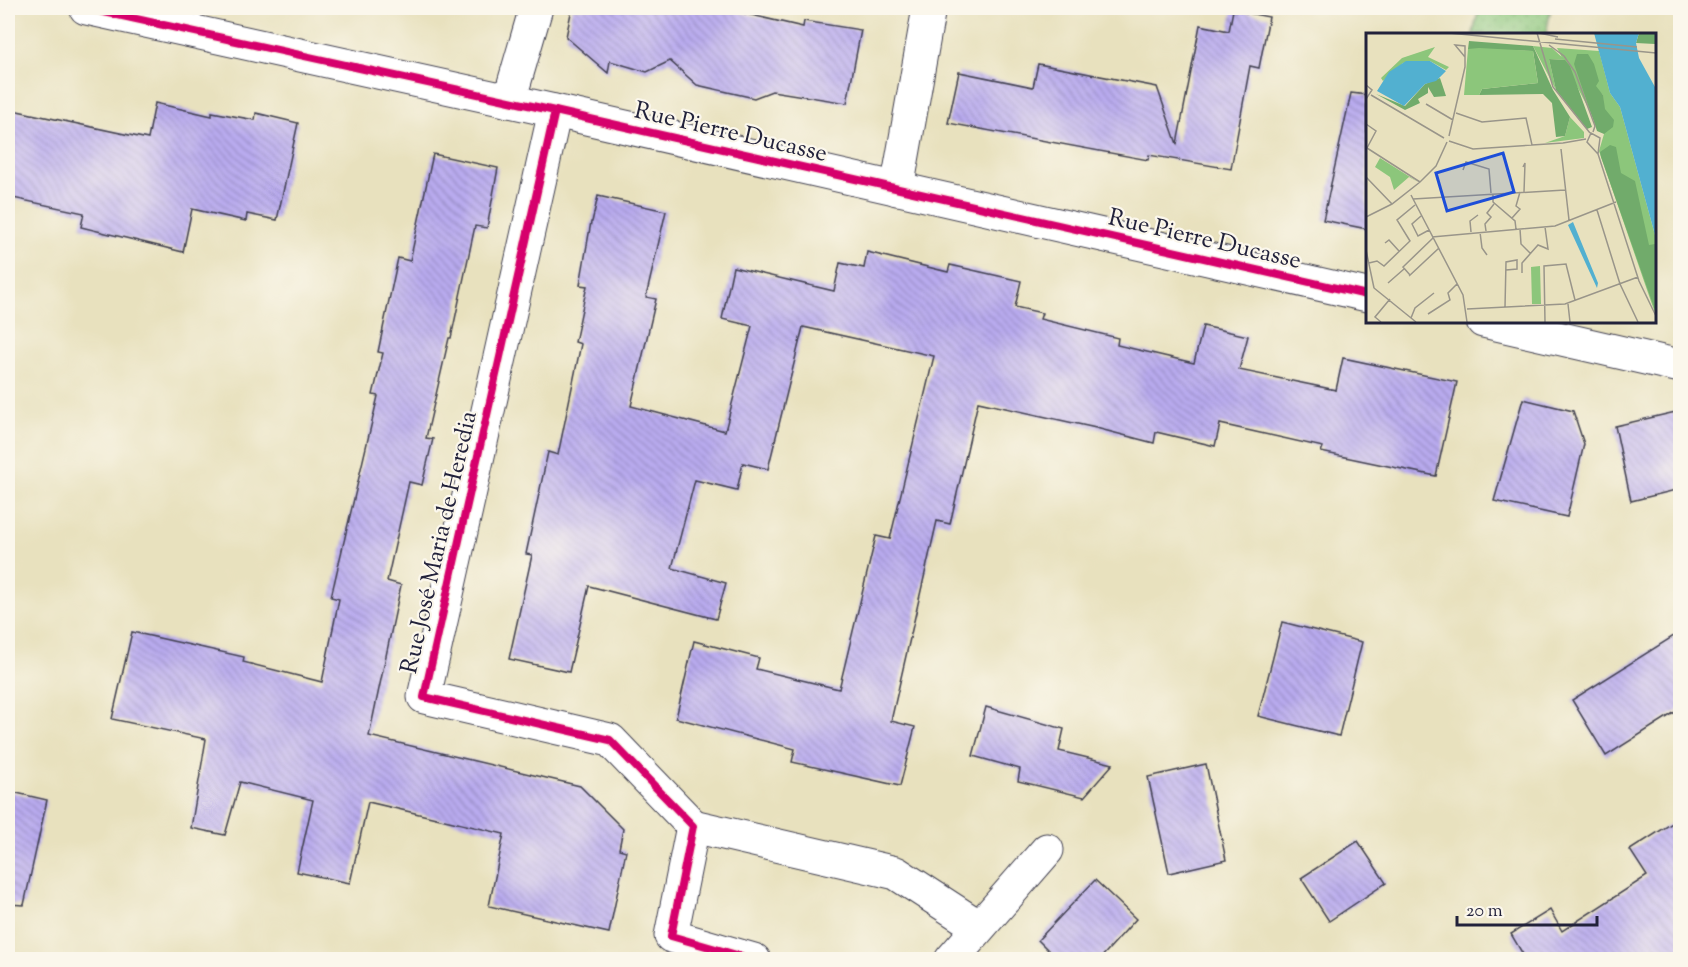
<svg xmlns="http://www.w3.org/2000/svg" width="1688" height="967" font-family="'Sorts Mill Goudy',serif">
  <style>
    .green { fill: url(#green-dots); stroke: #57745b; stroke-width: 1.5 }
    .building { fill: url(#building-back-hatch) }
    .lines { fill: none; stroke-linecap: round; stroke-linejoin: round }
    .minor-casing { stroke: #403f4f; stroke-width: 35 }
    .minor { stroke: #fff; stroke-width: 33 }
    .cycleway-casing { stroke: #fbf7ec; stroke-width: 11 }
    .cycleway { stroke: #d6006c; stroke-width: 8 }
    .labels { text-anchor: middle; stroke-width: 4.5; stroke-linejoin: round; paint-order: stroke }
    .street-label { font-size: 24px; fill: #22223b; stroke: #fbf7ec }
    .inset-road { fill: none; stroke: #99958a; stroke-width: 1.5 }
    .view { fill: #1d4ed8; fill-opacity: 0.15; stroke: #1d4ed8; stroke-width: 3 }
    .inset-edge { fill: none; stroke: #22223b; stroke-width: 3 }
  </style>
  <defs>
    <pattern id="green-dots" width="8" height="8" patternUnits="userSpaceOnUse" patternTransform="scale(1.5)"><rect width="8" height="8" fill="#8cc67b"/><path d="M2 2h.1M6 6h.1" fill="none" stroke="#78aa6b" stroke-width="1.8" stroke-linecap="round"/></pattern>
    <pattern id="building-back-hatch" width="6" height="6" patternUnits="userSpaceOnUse" patternTransform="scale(1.5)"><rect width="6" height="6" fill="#b9abef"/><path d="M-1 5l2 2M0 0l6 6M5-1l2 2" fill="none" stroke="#968bc3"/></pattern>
  </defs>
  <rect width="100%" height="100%" fill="#fbf7ec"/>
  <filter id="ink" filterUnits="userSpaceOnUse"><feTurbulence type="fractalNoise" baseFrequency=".0167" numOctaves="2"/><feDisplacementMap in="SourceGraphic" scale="12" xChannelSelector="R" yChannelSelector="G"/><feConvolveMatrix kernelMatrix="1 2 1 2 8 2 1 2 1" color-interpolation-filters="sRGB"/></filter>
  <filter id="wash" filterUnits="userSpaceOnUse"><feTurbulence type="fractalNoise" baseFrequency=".008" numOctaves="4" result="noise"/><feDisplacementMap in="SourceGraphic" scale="24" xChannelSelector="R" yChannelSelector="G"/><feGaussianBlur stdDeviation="1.35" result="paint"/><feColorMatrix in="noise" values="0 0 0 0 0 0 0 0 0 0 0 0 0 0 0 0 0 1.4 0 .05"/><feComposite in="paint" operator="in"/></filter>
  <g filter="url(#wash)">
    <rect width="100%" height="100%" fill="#e8e1be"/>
    <path class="green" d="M 1479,8 L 1551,8 L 1546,34 L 1473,34 Z"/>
    <g id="blocks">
      <g class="building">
        <path d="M 572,8 L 721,8 L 803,27 L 804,21 L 861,30 L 847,103 L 772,91 L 754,98 L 697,85 L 670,61 L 647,72 L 610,61 L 608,73 L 566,37 Z"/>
        <path d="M 1233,10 L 1269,17 L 1259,68 L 1250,66 L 1231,169 L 1149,155 L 1148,160 L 948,123 L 959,72 L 1033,87 L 1038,64 L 1157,87 L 1177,144 L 1200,25 L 1229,31 Z"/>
        <path d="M 1351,93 L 1367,95 L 1367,229 L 1323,220 Z"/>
        <path d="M 155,103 L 212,116 L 212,112 L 255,120 L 256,113 L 298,123 L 277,220 L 247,214 L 246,221 L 192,209 L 183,252 L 81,227 L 84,213 L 8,197 L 8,109 L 148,139 Z"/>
        <path d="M 433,154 L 498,168 L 487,228 L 475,226 L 451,338 L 449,338 L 426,438 L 433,439 L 422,485 L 409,482 L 387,581 L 401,585 L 369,736 L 580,786 L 623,829 L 619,849 L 626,851 L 609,933 L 489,906 L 504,834 L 368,802 L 350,883 L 297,872 L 313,800 L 240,782 L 225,835 L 191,828 L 206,739 L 112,719 L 132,632 L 244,657 L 243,662 L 322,682 L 339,599 L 331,597 L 378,396 L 373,395 L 383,353 L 378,352 L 398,258 L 410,261 Z"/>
        <path d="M 598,196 L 666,211 L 646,297 L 656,299 L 631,406 L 725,431 L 752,326 L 722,319 L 733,267 L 834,291 L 840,263 L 864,268 L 867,252 L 948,272 L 950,265 L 1021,281 L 1015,307 L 1042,313 L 1040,319 L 1118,338 L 1117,345 L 1194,363 L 1203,326 L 1248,336 L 1239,370 L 1336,390 L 1343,358 L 1457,382 L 1436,476 L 1321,452 L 1323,447 L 1220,424 L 1215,446 L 1156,432 L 1154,443 L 1096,428 L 978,402 L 950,524 L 937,521 L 891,721 L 915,727 L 900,786 L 792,762 L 795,749 L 676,718 L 694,641 L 759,658 L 756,669 L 839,689 L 876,536 L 890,539 L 934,356 L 803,327 L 768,469 L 743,463 L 737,490 L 695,480 L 672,568 L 726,583 L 716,619 L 589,586 L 569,672 L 509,659 L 532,555 L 526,554 L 548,452 L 558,455 L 581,344 L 575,342 L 587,286 L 580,285 L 591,222 L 592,222 Z"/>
        <path d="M 1523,399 L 1573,411 L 1584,444 L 1567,517 L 1494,501 Z"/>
        <path d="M 1680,411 L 1680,489 L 1631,501 L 1615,426 Z"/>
        <path d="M 1282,622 L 1362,642 L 1339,736 L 1258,716 Z"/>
        <path d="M 1680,632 L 1680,709 L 1606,756 L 1572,700 Z"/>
        <path d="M 986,707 L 1064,729 L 1059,751 L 1113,764 L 1084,797 L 1018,781 L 1020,769 L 973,756 Z"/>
        <path d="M 1206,764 L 1226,860 L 1169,873 L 1148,777 Z"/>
        <path d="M 8,791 L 47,800 L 24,905 L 8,904 Z"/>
        <path d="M 1680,818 L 1680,960 L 1518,960 L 1524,956 L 1511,934 L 1550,910 L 1562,931 L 1647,876 L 1630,850 Z"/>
        <path d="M 1358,841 L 1386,883 L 1329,921 L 1301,878 Z"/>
        <path d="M 1095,880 L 1136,919 L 1099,960 L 1058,960 L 1038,940 Z"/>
      </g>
    </g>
  </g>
  <g filter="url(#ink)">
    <use href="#blocks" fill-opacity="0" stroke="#403f4f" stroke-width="1.5"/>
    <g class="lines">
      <g class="minor-casing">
        <g id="minor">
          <path d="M 86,8 L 555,111 L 1367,295"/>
          <path d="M 509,101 L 536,8"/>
          <path d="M 555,111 L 424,697 L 610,740 L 693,826 L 671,936 L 754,960"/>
          <path d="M 897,189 L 929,8"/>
          <path d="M 1483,321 L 1680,366"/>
          <path d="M 693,826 L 896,873 L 979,927"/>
          <path d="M 951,960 L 1047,850"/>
        </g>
      </g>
      <use href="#minor" class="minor"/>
      <g class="cycleway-casing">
        <g id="cycleway">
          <path d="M 86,8 L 555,111 L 1367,295"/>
          <path d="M 555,111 L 424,697 L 610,740 L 693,826 L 671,936 L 754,960"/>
        </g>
      </g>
      <use href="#cycleway" class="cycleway"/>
    </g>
  </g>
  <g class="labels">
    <g class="street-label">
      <text transform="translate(731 131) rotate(13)" y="8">Rue Pierre Ducasse</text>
      <text transform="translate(1205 238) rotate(13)" y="8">Rue Pierre Ducasse</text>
      <text transform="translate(438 542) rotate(-77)" y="8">Rue José Maria de Heredia</text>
    </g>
  </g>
  <g transform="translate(1366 33)">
    <rect width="290" height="290" fill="#e8e1be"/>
    <path d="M 167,13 L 186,15 L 199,27 L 183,26 L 190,57 ZM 69,14 L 62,24 L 83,34 L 80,37 L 64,28 L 49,28 L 37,30 L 17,48 L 15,45 L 36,25 ZM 191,15 L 233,18 L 244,60 L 254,74 L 289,202 L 289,280 L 233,118 L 238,101 L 237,62 L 212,38 L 230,90 ZM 204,84 L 218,99 L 218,105 L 179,110 L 199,103 ZM 14,125 L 52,149 L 43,144 L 28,157 L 24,144 L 9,134 ZM 174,233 L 175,271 L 166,271 L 165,234 Z" fill="#8cc67b"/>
    <path d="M 273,0 L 289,0 L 289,11 L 270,10 ZM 103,8 L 167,13 L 187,57 L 204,84 L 199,103 L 190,104 L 186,70 L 177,61 L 113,62 L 116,56 L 172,50 L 167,18 L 102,16 ZM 211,21 L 222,21 L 228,31 L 233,48 L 230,53 L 237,62 L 239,76 L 248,87 L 247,94 L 238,101 L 231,98 L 208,31 ZM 183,26 L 199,27 L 204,33 L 226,94 L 221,96 L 190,57 ZM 74,45 L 80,63 L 68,64 L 62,54 L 62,60 L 52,66 L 54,70 L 39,77 L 10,61 L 39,73 L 59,51 ZM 244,112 L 250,114 L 255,140 L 269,148 L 283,212 L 289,211 L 289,277 L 235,124 L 234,119 Z" fill="#71ab6b"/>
    <path d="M 113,15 L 167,18 L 172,50 L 116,56 L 113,62 L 98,62 L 102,16 Z" fill="#8cc67b"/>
    <path d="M 228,0 L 273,0 L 270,10 L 273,25 L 289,54 L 289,202 L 254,74 L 244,60 ZM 40,28 L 64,28 L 80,38 L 70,48 L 59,51 L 38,73 L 11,58 L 23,39 ZM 207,189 L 232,250 L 231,255 L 202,192 Z" fill="#52b0d0"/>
    <path class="inset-road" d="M 83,0 L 290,20M 171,0 L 187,54 L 224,100M 173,0 L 192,4M 189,6 L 271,14M 183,12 L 198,23 L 209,39 L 229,93 L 227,99M 0,52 L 6,57 L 0,66M 5,62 L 78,105M 60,71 L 87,87M 90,80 L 116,89 L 160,85 L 166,112M 0,91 L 10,98 L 1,115M 83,103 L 99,34 L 99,13 L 89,12 L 99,24M 83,108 L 107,116 L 197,110M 197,110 L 220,106M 1,115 L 54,149M 195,116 L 203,187M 232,121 L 221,109 L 225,100 L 234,105 L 232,121 L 273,248 L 290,283M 157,134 L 159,130 L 158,159M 97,137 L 100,129 L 123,136 L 125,160M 0,144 L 26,171M 127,161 L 127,169 L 149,188 L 150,196M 45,162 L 97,262 L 101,289M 47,166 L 199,157M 231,177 L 254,251 L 272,289M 55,183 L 46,191 L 52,203 L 63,197M 0,184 L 26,171 L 54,149 L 70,133 L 81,109M 146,185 L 154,176 L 150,173 L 154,159M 154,196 L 155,211 L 165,221M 120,198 L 119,191 L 125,184 L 121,180 L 128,171M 105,199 L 104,188 L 112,182M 114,199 L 116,215 L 121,222M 66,204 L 189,193 L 250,169M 19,210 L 23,207 L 33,218M 0,217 L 8,255M 3,230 L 11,228 L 18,233 L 44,208 L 31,187 L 49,172M 156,240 L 156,230 L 172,212 L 182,216 L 179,194M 44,242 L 37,234 L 67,205M 43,243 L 73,215M 22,250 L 38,236M 8,255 L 50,289M 202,271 L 204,289M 139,274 L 140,229 L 151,227 L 151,236 L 140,237M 101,276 L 199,271 L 272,244M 62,281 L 84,267 L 82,260 L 91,251M 45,285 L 49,275 L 68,260M 15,289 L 9,284 L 24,266M 179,289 L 178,233 L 200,231 L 209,267"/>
    <path class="view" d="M 137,120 L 148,159 L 81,178 L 70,140 Z"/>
    <rect width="290" height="290" class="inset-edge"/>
  </g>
  <rect width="1688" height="967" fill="none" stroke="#fbf7ec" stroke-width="30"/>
  <path d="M1457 916v9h140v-9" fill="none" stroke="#22223b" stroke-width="3"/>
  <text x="1466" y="916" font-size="18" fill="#22223b" stroke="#fbf7ec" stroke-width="4.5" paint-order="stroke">20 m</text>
</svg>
